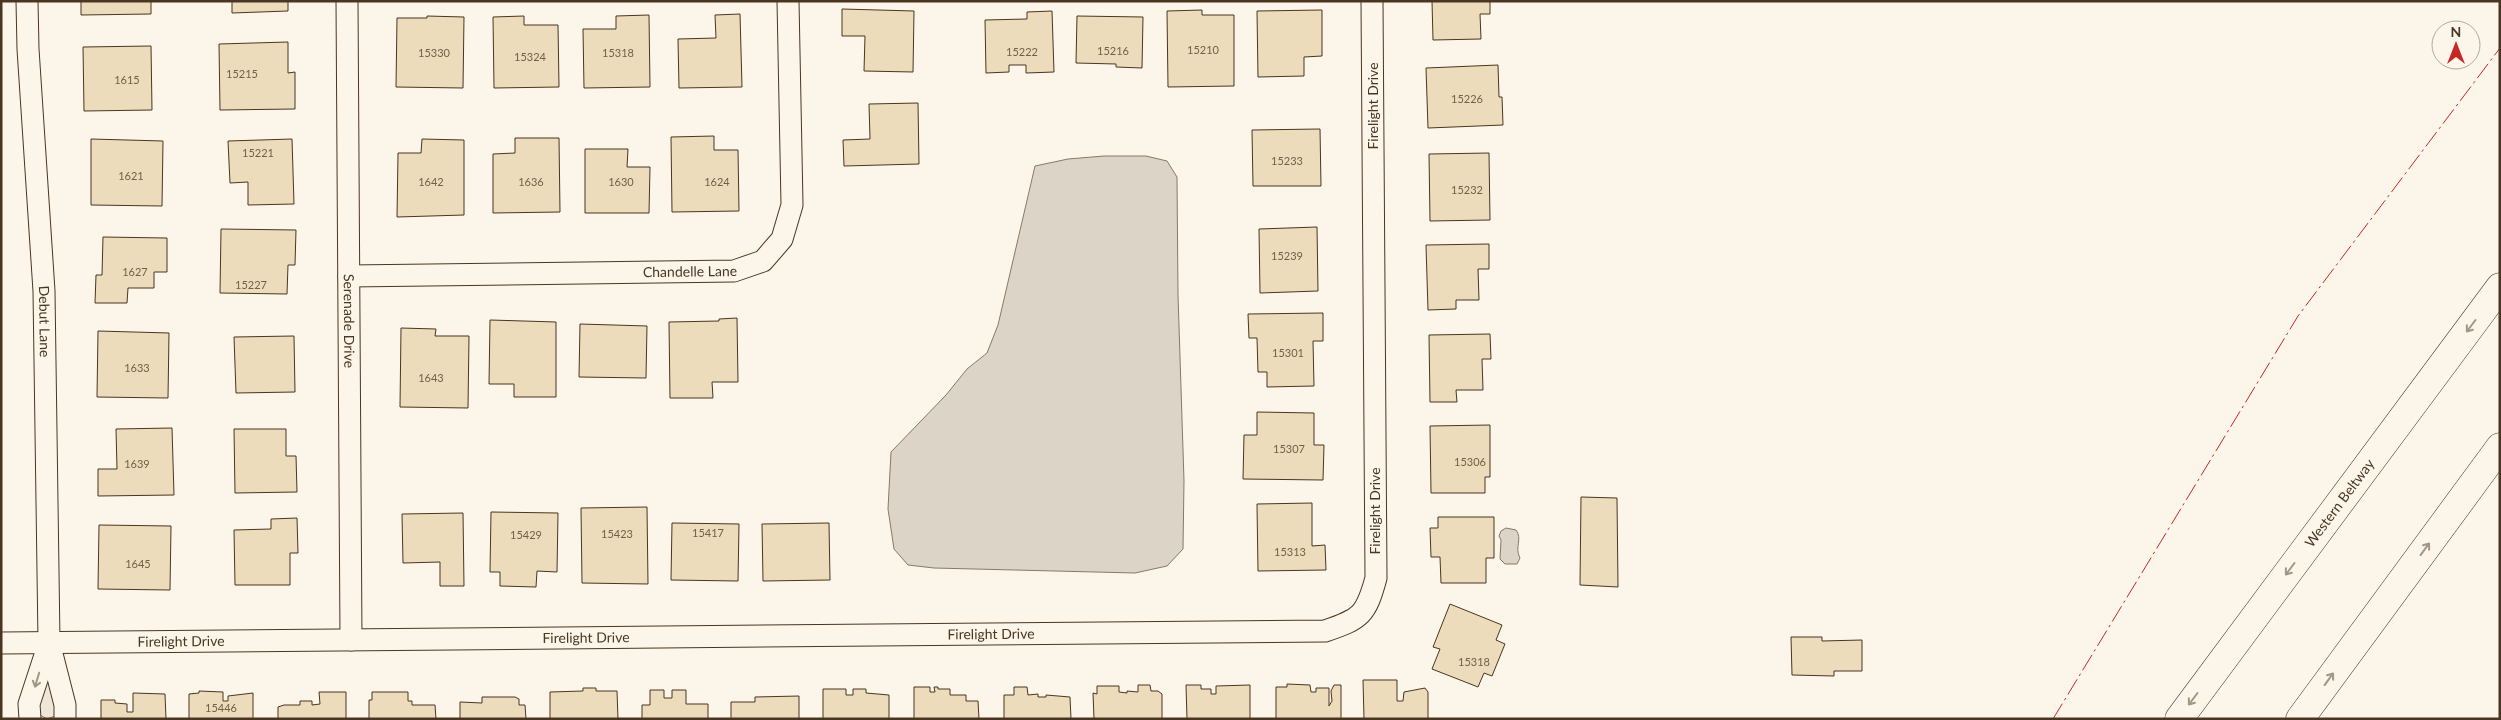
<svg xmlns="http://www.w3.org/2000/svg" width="2501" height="720" font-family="Lato,sans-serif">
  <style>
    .green { fill: #ede6d9; stroke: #887966 }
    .water { fill: #dcd4c6; stroke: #887966 }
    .building { fill: #ecdcbc; stroke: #4a3520 }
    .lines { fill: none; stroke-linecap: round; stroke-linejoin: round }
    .minor-casing { stroke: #4a3520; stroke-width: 23 }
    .motorway-casing { stroke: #4a3520; stroke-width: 29 }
    .minor { stroke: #fbf6e9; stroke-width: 21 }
    .motorway { stroke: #fbf6e9; stroke-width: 28 }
    .power { stroke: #c62828; stroke-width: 1; stroke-dasharray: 18 4 2.5 4; stroke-linecap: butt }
    .oneway { stroke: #a29684 }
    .labels { text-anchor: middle; stroke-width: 4; stroke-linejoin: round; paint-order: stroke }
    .number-label { font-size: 11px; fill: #725f47 }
    .street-label { font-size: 14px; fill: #4a3520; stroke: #fbf6e9 }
  </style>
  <rect width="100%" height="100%" fill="#fbf6e9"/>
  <path class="green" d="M 54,675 L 55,716 L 47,719 L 40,715 L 38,687 Z"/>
  <g class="water">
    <path d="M 1104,156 L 1146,156 L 1167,161 L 1177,177 L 1178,295 L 1184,481 L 1183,549 L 1167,566 L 1135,573 L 934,568 L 908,565 L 894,549 L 888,509 L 891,452 L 946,395 L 967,369 L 987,353 L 998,325 L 1035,166 L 1068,159 Z"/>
    <path d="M 1506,528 L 1516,530 C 1523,539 1514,547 1520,558 L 1517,564 L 1505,564 L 1500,559 L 1501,540 L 1499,536 L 1501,531 Z"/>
  </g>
  <g class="building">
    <path d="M 81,1 L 151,1 L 151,14 L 81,15 Z"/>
    <path d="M 232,1 L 288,1 L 288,11 L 232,13 Z"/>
    <path d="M 1432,1 L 1490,1 L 1490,14 L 1480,14 L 1481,39 L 1433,40 Z"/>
    <path d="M 842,9 L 914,11 L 913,72 L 864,71 L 865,36 L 842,36 Z"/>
    <path d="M 1202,10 L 1202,15 L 1234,15 L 1234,86 L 1168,87 L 1167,11 Z"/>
    <path d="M 1322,10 L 1322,56 L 1304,57 L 1304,76 L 1258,77 L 1257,11 Z"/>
    <path d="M 1052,11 L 1054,72 L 1026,73 L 1026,65 L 1009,65 L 1009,72 L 986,73 L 985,20 L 1027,19 L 1027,12 Z"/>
    <path d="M 740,14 L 742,87 L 679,88 L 678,39 L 716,38 L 715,15 Z"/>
    <path d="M 649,15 L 650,87 L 584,88 L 583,29 L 616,29 L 616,16 Z"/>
    <path d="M 427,16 L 464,17 L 463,88 L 396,87 L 397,18 L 427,18 Z"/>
    <path d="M 524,16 L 524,25 L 558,25 L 559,87 L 494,88 L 493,17 Z"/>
    <path d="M 1077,16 L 1143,17 L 1142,68 L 1116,67 L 1116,64 L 1076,63 Z"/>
    <path d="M 288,42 L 288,73 L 295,72 L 295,109 L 220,110 L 219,44 Z"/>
    <path d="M 151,46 L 152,110 L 84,111 L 83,47 Z"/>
    <path d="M 1498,65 L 1499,97 L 1502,97 L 1503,125 L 1428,128 L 1426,68 Z"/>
    <path d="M 918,103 L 919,164 L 844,166 L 843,140 L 870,139 L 869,104 Z"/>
    <path d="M 1320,129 L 1321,186 L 1253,186 L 1252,130 Z"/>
    <path d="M 714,136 L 714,150 L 738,150 L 739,211 L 672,212 L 671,137 Z"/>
    <path d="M 515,138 L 559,138 L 560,212 L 493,213 L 493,154 L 515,153 Z"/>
    <path d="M 91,139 L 163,141 L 162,206 L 91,205 Z"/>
    <path d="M 292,139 L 294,204 L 248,205 L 248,182 L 230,183 L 228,141 Z"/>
    <path d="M 422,139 L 464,140 L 464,215 L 397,217 L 398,153 L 421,153 Z"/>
    <path d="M 585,149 L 628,149 L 627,167 L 650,167 L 649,213 L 585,213 Z"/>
    <path d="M 1489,153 L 1490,220 L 1430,221 L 1429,154 Z"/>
    <path d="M 1317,227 L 1318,291 L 1260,293 L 1259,229 Z"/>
    <path d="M 221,229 L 296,230 L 295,265 L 288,265 L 287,294 L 220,293 Z"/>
    <path d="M 103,237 L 167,238 L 167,272 L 154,272 L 154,288 L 128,288 L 127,303 L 95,303 L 96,275 L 102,275 Z"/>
    <path d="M 1489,244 L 1489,269 L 1478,269 L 1479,300 L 1456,300 L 1456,309 L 1428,310 L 1426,245 Z"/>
    <path d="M 1323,313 L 1323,341 L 1313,341 L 1314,386 L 1267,387 L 1267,372 L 1258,372 L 1257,338 L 1249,338 L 1248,314 Z"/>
    <path d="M 737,318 L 738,382 L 712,382 L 713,398 L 670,398 L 669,322 L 719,321 L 719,319 Z"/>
    <path d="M 490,320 L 556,322 L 556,397 L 514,397 L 514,384 L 489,384 Z"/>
    <path d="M 580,324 L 647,326 L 646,378 L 579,377 Z"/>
    <path d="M 401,328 L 436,329 L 435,336 L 469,336 L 468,408 L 400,407 Z"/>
    <path d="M 98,331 L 169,333 L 168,398 L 97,397 Z"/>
    <path d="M 1490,334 L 1491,359 L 1482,359 L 1483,390 L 1456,390 L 1457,402 L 1430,402 L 1429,335 Z"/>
    <path d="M 294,336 L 295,392 L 236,393 L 234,337 Z"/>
    <path d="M 1257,412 L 1314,413 L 1314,445 L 1324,445 L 1323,480 L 1243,479 L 1244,435 L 1257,435 Z"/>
    <path d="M 1490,425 L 1490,477 L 1485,477 L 1485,493 L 1431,493 L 1430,426 Z"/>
    <path d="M 172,428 L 174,495 L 98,496 L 98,469 L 117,469 L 116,429 Z"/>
    <path d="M 234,429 L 286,429 L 286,456 L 296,456 L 297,492 L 235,493 Z"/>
    <path d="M 1581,497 L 1617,498 L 1618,587 L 1580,585 Z"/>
    <path d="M 1312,503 L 1312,546 L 1325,545 L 1326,570 L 1258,571 L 1257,504 Z"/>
    <path d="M 647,507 L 648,584 L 582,583 L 581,508 Z"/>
    <path d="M 491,512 L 558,513 L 557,572 L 537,571 L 536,587 L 500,586 L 500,572 L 490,572 Z"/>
    <path d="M 463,513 L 464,586 L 440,586 L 440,562 L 403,563 L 402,514 Z"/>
    <path d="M 1438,517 L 1494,517 L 1494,558 L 1486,558 L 1486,583 L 1441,583 L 1440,557 L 1431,557 L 1430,528 L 1438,528 Z"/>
    <path d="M 297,518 L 298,553 L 290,553 L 290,585 L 235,585 L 234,530 L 271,529 L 271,519 Z"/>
    <path d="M 672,523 L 739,524 L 738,581 L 671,580 Z"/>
    <path d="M 829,523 L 830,580 L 763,581 L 762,524 Z"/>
    <path d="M 99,525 L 171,526 L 170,590 L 98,589 Z"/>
    <path d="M 1450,604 L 1502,625 L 1496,640 L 1505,644 L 1492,676 L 1484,673 L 1478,687 L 1432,669 L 1440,649 L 1433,647 Z"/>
    <path d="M 1791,637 L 1822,637 L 1822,641 L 1862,640 L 1862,671 L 1834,671 L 1834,676 L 1792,675 Z"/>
    <path d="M 1363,680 L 1397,680 L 1397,701 L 1403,701 L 1404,692 L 1425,688 L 1428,692 L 1428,719 L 1364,719 Z"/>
    <path d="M 1287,684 L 1310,685 L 1311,692 L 1316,692 L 1316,688 L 1329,688 L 1329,706 L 1332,701 L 1331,691 L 1334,685 L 1341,685 L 1341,719 L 1276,719 L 1276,687 L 1287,687 Z"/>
    <path d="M 1138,685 L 1150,685 L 1151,691 L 1158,691 L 1162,694 L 1162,719 L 1094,719 L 1093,693 L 1097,694 L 1097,686 L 1119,686 L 1119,692 L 1127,693 L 1127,691 L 1138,692 Z"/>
    <path d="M 1186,685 L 1201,685 L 1201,689 L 1211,689 L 1211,694 L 1216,694 L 1216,686 L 1250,685 L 1250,719 L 1187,719 Z"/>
    <path d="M 914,687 L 930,687 L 930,692 L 935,692 L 934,687 L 938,687 L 938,689 L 950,689 L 950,695 L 966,695 L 966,701 L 978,701 L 979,719 L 914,719 Z"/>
    <path d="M 1014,687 L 1027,687 L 1028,695 L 1038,694 L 1038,697 L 1046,697 L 1046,695 L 1070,697 L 1071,719 L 1004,719 L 1004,695 L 1014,695 Z"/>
    <path d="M 583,688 L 596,688 L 596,691 L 617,691 L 618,719 L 550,719 L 550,692 L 583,691 Z"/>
    <path d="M 823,689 L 846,689 L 846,695 L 853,695 L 853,689 L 866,689 L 866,693 L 889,695 L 889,719 L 823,719 Z"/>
    <path d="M 650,690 L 664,690 L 664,698 L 672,698 L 672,690 L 686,690 L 686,704 L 708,704 L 708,719 L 642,719 L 642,705 L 650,705 Z"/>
    <path d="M 199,691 L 223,692 L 223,701 L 228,701 L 228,696 L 253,693 L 253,719 L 189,719 L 189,694 L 199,693 Z"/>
    <path d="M 319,692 L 346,692 L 346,719 L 278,719 L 278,707 L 284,705 L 300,705 L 300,701 L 312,701 L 312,705 L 320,704 Z"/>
    <path d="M 372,692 L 408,692 L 408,701 L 412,701 L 412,705 L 435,705 L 436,719 L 369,719 L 369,700 L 372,700 Z"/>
    <path d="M 133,693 L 165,694 L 166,719 L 101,719 L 101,700 L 115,700 L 115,703 L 127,704 L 127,712 L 133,712 Z"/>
    <path d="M 799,696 L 799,719 L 731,719 L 731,702 L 755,702 L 755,697 Z"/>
    <path d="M 482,697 L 515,697 L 519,699 L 519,705 L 525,705 L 526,719 L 460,719 L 460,702 L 482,703 Z"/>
  </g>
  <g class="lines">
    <g class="minor-casing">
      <g id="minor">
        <path id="s1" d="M 27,1 L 28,49 L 44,291 L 49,642 L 65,705 L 65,719"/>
        <path id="s2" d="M 347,1 L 351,640"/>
        <path id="s3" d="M 349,276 L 734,271 L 763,261 L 782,239 L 792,205 L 788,1"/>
        <path id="s4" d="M 1,643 L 1325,631 C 1361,619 1366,615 1376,578 L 1372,1"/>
        <path d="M 30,719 L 29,704 L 49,643"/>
      </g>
    </g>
    <g class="motorway-casing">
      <g id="motorway">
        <path id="s5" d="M 2179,719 L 2500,287"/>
        <path d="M 2300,719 L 2500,447"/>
      </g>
    </g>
    <use href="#minor" class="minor"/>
    <use href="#motorway" class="motorway"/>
    <path class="power" d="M 2053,719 L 2298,316 L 2500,48"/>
  </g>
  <defs><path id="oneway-shaft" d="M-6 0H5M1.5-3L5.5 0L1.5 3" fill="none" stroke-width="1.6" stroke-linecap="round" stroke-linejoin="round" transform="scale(1.25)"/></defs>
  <g class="oneway">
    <use href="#oneway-shaft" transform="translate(2471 326) rotate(127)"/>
    <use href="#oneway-shaft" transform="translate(2425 549) rotate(-54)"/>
    <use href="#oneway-shaft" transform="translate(2290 569) rotate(127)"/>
    <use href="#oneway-shaft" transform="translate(2329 679) rotate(-54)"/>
    <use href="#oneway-shaft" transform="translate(37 680) rotate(107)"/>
    <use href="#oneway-shaft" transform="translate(2193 699) rotate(127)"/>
  </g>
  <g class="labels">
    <g class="number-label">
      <text x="1203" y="54">15210</text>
      <text x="1113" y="55">15216</text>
      <text x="1022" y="56">15222</text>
      <text x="434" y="57">15330</text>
      <text x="618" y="57">15318</text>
      <text x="530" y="61">15324</text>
      <text x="242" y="78">15215</text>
      <text x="127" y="84">1615</text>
      <text x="1467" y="103">15226</text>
      <text x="258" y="157">15221</text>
      <text x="1287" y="165">15233</text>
      <text x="131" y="180">1621</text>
      <text x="431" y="186">1642</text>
      <text x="531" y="186">1636</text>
      <text x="621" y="186">1630</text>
      <text x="717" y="186">1624</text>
      <text x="1467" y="194">15232</text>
      <text x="1287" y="260">15239</text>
      <text x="135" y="276">1627</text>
      <text x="251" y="289">15227</text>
      <text x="1288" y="357">15301</text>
      <text x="137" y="372">1633</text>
      <text x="431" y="382">1643</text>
      <text x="1289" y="453">15307</text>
      <text x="1470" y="466">15306</text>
      <text x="137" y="468">1639</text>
      <text x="708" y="537">15417</text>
      <text x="617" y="538">15423</text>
      <text x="526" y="539">15429</text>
      <text x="1290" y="556">15313</text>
      <text x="138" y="568">1645</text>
      <text x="1474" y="666">15318</text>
      <text x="221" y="712">15446</text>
    </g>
    <g class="street-label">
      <text transform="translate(1373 106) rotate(-90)" y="5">Firelight Drive</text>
      <text dy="5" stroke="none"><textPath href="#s3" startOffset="341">Chandelle Lane</textPath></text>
      <text dy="5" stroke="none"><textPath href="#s2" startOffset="320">Serenade Drive</textPath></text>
      <text dy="5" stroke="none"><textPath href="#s1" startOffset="321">Debut Lane</textPath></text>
      <text dy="5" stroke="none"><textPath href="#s5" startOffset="269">Western Beltway</textPath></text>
      <text transform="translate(1375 511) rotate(-90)" y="5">Firelight Drive</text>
      <text dy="5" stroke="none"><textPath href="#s4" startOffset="990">Firelight Drive</textPath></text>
      <text dy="5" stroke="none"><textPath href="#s4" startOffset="585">Firelight Drive</textPath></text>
      <text dy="5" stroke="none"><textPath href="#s4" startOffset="180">Firelight Drive</textPath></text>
    </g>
  </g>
  <rect width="2501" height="720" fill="none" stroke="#4a3520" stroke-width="5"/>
  <g transform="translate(2456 45)"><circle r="24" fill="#fbf6e9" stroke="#b4a999"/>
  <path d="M0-4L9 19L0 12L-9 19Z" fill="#c62828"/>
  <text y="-8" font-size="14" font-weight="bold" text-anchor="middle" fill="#4a3520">N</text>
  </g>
</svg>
